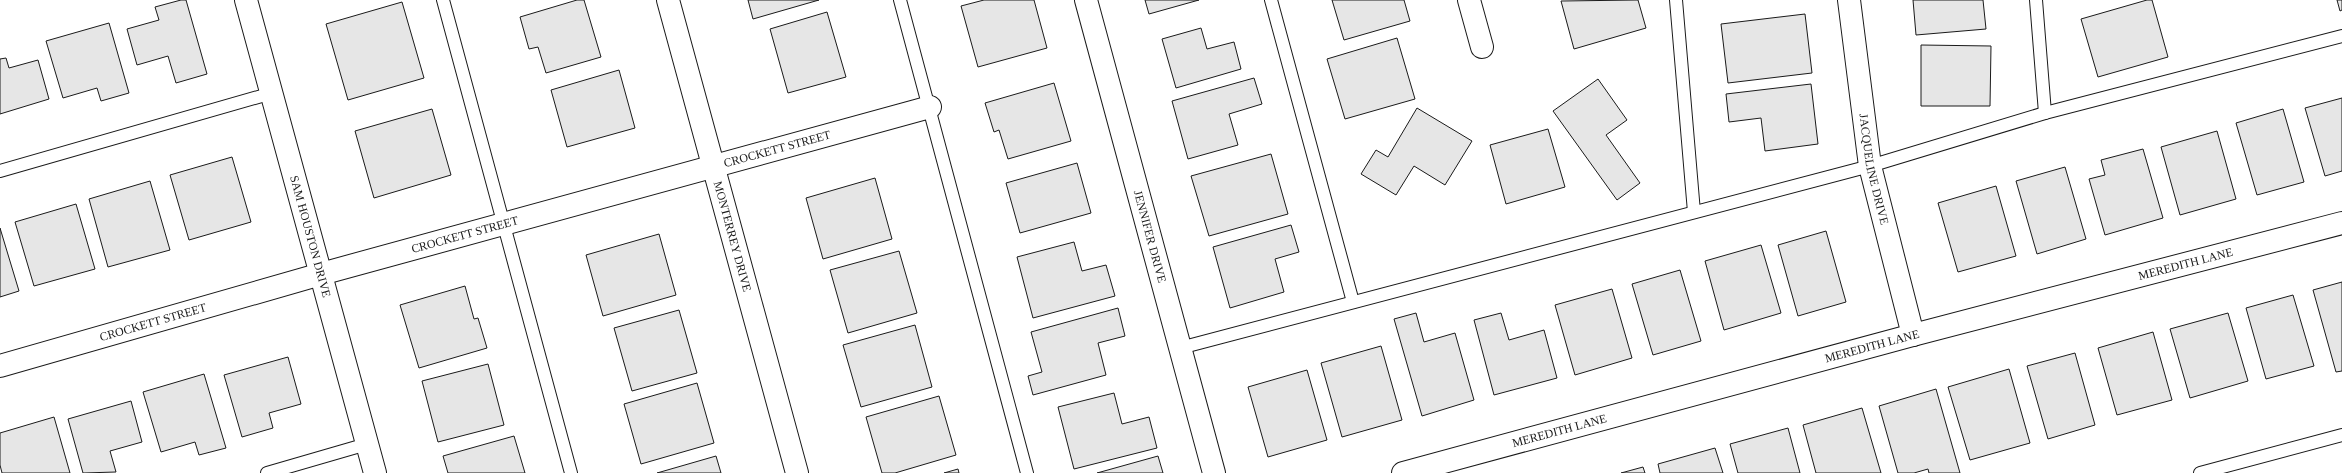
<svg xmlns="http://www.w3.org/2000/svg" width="2342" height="473" font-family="Georgia,serif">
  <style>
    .building { fill: #e6e6e6; stroke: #1a1a1a }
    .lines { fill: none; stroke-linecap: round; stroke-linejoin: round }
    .lane-casing { stroke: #1a1a1a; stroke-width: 14 }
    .street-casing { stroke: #1a1a1a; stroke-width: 24 }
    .secondary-casing { stroke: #1a1a1a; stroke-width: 24 }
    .lane { stroke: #fff; stroke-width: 12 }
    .street { stroke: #fff; stroke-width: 22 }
    .secondary { stroke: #fff; stroke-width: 22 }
    .labels { text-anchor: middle; stroke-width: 3; stroke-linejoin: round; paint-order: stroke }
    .street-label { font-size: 12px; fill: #1a1a1a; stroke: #fff }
  </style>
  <rect width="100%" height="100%" fill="#fff"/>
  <g class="building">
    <path d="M 181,0 L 186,0 L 207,74 L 176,83 L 168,56 L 137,65 L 127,29 L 159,20 L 155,7 Z"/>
    <path d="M 577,0 L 584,0 L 601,57 L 546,73 L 538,47 L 529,49 L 520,17 Z"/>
    <path d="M 748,0 L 819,0 L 753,19 Z"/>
    <path d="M 984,0 L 1034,0 L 1047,48 L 978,67 L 961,6 Z"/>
    <path d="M 1145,0 L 1199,0 L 1149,14 Z"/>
    <path d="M 1332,0 L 1404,0 L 1410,21 L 1344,40 Z"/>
    <path d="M 1638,0 L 1646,28 L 1574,49 L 1561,1 Z"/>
    <path d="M 1913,0 L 1983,0 L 1986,29 L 1916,35 Z"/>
    <path d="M 2147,0 L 2152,0 L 2168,57 L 2098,77 L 2081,19 Z"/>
    <path d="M 2337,0 L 2342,0 L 2342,10 L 2340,11 Z"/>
    <path d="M 402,2 L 424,78 L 348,100 L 326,24 Z"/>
    <path d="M 827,12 L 846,77 L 788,93 L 770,29 Z"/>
    <path d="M 1805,14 L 1812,73 L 1728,83 L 1721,24 Z"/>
    <path d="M 109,23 L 129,93 L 101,101 L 97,88 L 63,98 L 46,41 Z"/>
    <path d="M 1201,28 L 1207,49 L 1234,42 L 1241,69 L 1176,88 L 1162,39 Z"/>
    <path d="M 1397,38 L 1415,99 L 1345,119 L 1327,59 Z"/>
    <path d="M 1921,45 L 1991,46 L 1990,106 L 1921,106 Z"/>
    <path d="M 6,58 L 9,68 L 38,60 L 49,99 L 0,114 L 0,59 Z"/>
    <path d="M 619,70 L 635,128 L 567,147 L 551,90 Z"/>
    <path d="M 1254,78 L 1262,104 L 1229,114 L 1238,145 L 1188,159 L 1172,101 Z"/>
    <path d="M 1598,79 L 1627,120 L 1606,135 L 1640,183 L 1617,200 L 1553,111 Z"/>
    <path d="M 1054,83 L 1071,141 L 1008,159 L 999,130 L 994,132 L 985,103 Z"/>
    <path d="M 1811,84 L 1818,144 L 1765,151 L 1761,118 L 1729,122 L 1726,94 Z"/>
    <path d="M 2342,98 L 2342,171 L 2325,176 L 2305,108 Z"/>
    <path d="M 1417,108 L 1472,141 L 1445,185 L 1414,166 L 1396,195 L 1361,174 L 1376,150 L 1388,157 Z"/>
    <path d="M 432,109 L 451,175 L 374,198 L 355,131 Z"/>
    <path d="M 2283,109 L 2304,182 L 2257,195 L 2236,123 Z"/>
    <path d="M 1548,129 L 1565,187 L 1506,204 L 1490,145 Z"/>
    <path d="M 2217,131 L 2236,199 L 2180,215 L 2161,147 Z"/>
    <path d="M 2143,149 L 2163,218 L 2105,235 L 2089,179 L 2105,175 L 2101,160 Z"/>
    <path d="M 1271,154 L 1288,214 L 1209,236 L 1191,176 Z"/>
    <path d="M 232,157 L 251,222 L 189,240 L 170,175 Z"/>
    <path d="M 1077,163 L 1091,213 L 1020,233 L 1006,183 Z"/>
    <path d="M 2065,167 L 2086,239 L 2037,254 L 2016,181 Z"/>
    <path d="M 875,178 L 892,239 L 823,259 L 806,198 Z"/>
    <path d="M 150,181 L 170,250 L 108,267 L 89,199 Z"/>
    <path d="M 1996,186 L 2016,256 L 1958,272 L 1938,203 Z"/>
    <path d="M 76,204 L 95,269 L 34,286 L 15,222 Z"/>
    <path d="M 1291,225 L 1299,252 L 1275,259 L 1284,292 L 1230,308 L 1213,247 Z"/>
    <path d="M 0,228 L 19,291 L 0,297 Z"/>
    <path d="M 1826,231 L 1846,302 L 1798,316 L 1778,245 Z"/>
    <path d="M 659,234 L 676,295 L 603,316 L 586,255 Z"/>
    <path d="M 1074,242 L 1082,271 L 1106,265 L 1115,296 L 1033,318 L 1017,257 Z"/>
    <path d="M 1761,245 L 1781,313 L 1724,330 L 1705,261 Z"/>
    <path d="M 899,251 L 917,313 L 848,333 L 830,270 Z"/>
    <path d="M 1680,270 L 1701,341 L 1653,355 L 1632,284 Z"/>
    <path d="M 2342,282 L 2342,371 L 2336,372 L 2313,290 Z"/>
    <path d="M 465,286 L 474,319 L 478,318 L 487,348 L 419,368 L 400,305 Z"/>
    <path d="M 1612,289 L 1632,358 L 1575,375 L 1555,305 Z"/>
    <path d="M 2293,295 L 2314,366 L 2266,379 L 2246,308 Z"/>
    <path d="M 1118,308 L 1125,336 L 1098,343 L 1106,375 L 1033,395 L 1028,376 L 1042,372 L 1031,332 Z"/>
    <path d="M 679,310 L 697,373 L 632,391 L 614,328 Z"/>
    <path d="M 1416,313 L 1424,342 L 1455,333 L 1474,400 L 1422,416 L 1394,319 Z"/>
    <path d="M 1501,313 L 1509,340 L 1544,330 L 1557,378 L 1494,395 L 1474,320 Z"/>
    <path d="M 2228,313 L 2248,381 L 2190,398 L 2170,329 Z"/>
    <path d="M 915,325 L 932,387 L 861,407 L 843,345 Z"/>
    <path d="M 2153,332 L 2172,400 L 2117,415 L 2098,348 Z"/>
    <path d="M 1381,346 L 1402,420 L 1342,437 L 1321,363 Z"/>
    <path d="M 2075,353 L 2095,425 L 2048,439 L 2027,366 Z"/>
    <path d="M 288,357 L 301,404 L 269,413 L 273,428 L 242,437 L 224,375 Z"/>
    <path d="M 488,364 L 504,425 L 438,442 L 422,381 Z"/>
    <path d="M 2009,369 L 2030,443 L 1970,460 L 1948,387 Z"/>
    <path d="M 1307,370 L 1327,440 L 1268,457 L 1248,387 Z"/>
    <path d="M 204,374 L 226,448 L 199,455 L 195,442 L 161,452 L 143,392 Z"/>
    <path d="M 697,383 L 714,443 L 641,464 L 624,404 Z"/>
    <path d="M 1936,389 L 1960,473 L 1929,473 L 1928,469 L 1914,473 L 1898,473 L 1879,406 Z"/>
    <path d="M 1114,393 L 1122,424 L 1149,417 L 1157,448 L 1074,469 L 1058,407 Z"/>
    <path d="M 939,396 L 956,455 L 895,473 L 882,473 L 866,417 Z"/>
    <path d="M 131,401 L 142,442 L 110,451 L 116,472 L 83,473 L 68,419 Z"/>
    <path d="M 1862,408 L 1881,473 L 1816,473 L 1803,425 Z"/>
    <path d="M 54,417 L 70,473 L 2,473 L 0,465 L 0,433 Z"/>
    <path d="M 1788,428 L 1800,473 L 1738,473 L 1730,444 Z"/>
    <path d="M 514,436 L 525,473 L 448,473 L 443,456 Z"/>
    <path d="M 1715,448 L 1723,473 L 1660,473 L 1658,464 Z"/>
    <path d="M 716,456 L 721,473 L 657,473 Z"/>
    <path d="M 1158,456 L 1163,473 L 1097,473 Z"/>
    <path d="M 1643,467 L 1645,473 L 1621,473 Z"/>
    <path d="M 958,469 L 959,473 L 944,473 Z"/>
  </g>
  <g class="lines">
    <g class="lane-casing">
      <g id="lane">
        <path d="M 443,0 L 571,473"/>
        <path d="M 900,0 L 1027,473"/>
        <path d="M 1271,0 L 1353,302"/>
        <path d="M 1676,0 L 1694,212"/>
        <path d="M 2036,0 L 2045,113"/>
        <path d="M 0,171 L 272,93"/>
        <path d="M 1180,348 L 1870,166 L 2045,113 L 2342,36"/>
        <path d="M 267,473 L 367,444"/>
        <path d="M 2200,473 L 2342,435"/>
      </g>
    </g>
    <g class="street-casing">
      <g id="street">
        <path id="s1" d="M 668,0 L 797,473"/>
        <path id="s2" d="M 1086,0 L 1214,473"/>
        <path d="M 1469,0 L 1482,47"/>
        <path id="s3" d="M 1849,0 L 1870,166 L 1913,335"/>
        <path id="s4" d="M 0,366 L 321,274 L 930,107"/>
        <path id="s5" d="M 1403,473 L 1913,335 L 2342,223"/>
      </g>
    </g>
    <g class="secondary-casing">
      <g id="secondary">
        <path id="s6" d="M 246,0 L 375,473"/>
      </g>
    </g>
    <use href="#lane" class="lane"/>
    <use href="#street" class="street"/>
    <use href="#secondary" class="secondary"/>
  </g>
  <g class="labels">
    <g class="street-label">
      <text dy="4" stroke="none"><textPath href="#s4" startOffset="807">CROCKETT STREET</textPath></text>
      <text dy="4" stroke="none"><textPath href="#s3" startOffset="171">JACQUELINE DRIVE</textPath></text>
      <text dy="4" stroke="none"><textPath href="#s4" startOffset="483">CROCKETT STREET</textPath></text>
      <text dy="4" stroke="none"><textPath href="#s6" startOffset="245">SAM HOUSTON DRIVE</textPath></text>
      <text dy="4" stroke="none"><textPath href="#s2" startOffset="245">JENNIFER DRIVE</textPath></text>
      <text dy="4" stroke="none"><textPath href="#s1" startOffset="245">MONTERREY DRIVE</textPath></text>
      <text dy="4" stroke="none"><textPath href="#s5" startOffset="810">MEREDITH LANE</textPath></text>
      <text dy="4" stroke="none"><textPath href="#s4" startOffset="159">CROCKETT STREET</textPath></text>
      <text dy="4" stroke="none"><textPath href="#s5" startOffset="486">MEREDITH LANE</textPath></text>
      <text dy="4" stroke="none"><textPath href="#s5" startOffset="162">MEREDITH LANE</textPath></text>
    </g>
  </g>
</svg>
